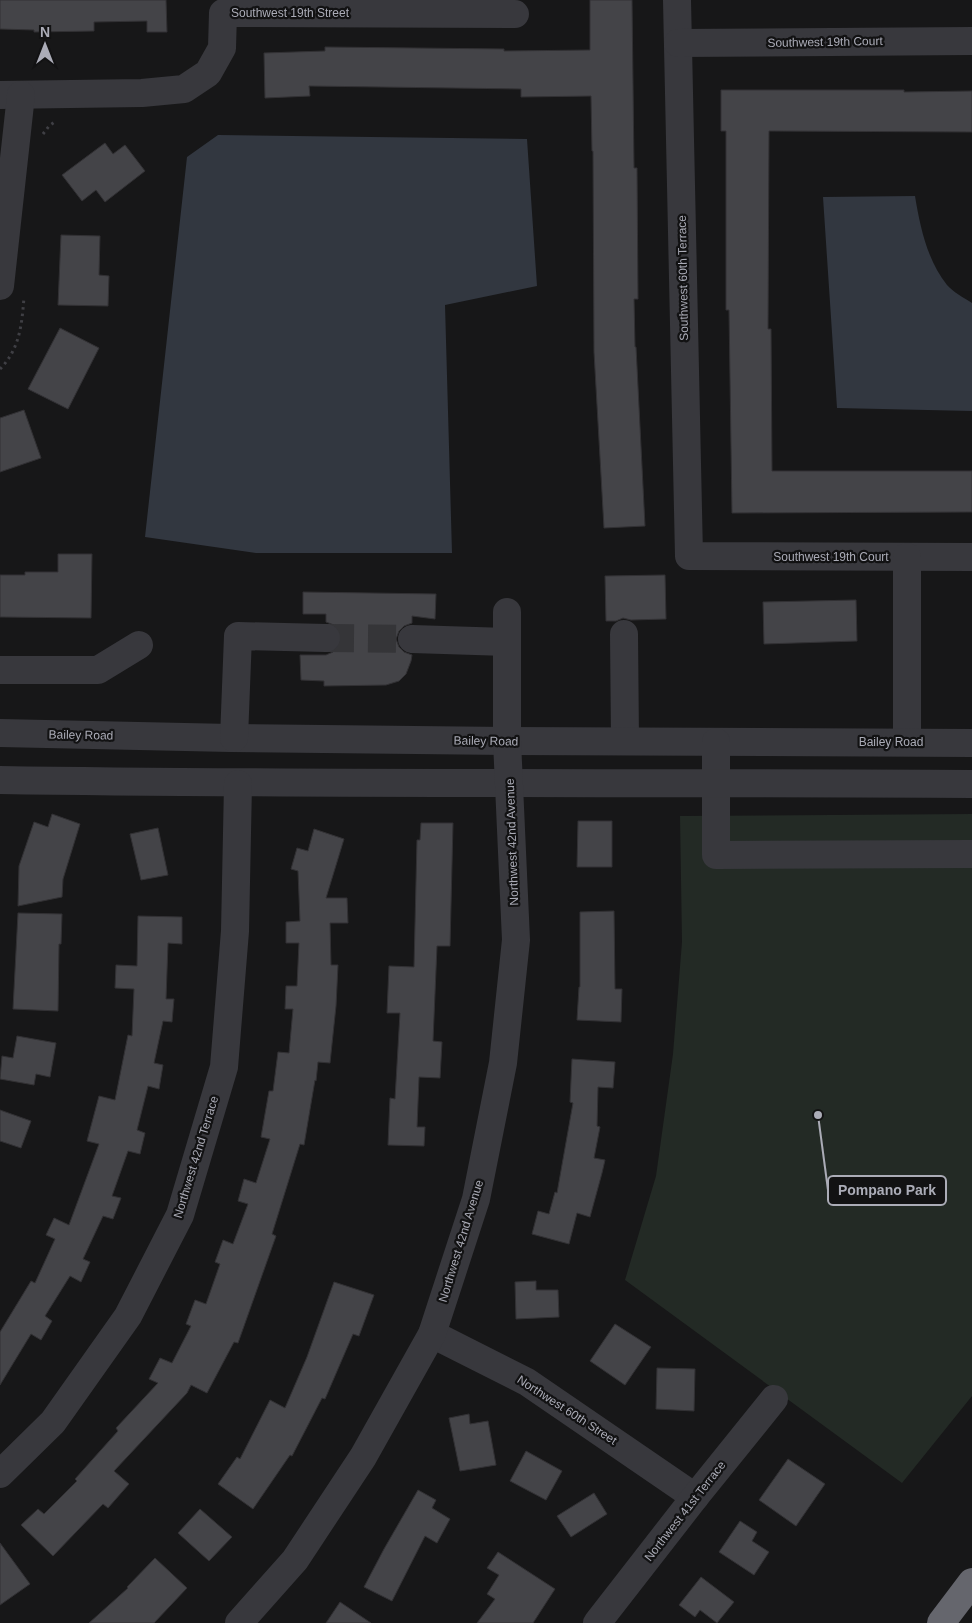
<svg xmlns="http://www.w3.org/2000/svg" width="972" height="1623" font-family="Arial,sans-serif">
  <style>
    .green { fill: #232a25 }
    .water { fill: #323740 }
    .building { fill: #444448; stroke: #323134 }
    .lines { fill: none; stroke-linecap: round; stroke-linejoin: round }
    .minor-tunnel { stroke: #353538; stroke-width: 28; stroke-dasharray: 28 14; stroke-linecap: butt }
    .path { stroke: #3f3f44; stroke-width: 3; stroke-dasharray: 2.5 4; stroke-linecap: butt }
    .minor { stroke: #38383d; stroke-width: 28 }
    .highway { stroke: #65666d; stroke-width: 28 }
    .labels { text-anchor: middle; stroke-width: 4.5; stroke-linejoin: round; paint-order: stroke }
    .street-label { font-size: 12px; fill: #abacb7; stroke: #121213 }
    .leader { fill: none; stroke: #abacb7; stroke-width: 2 }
    .callout-dot { fill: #abacb7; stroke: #121213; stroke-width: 2 }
    .callout { fill: #121213; stroke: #abacb7; stroke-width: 2 }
    .callout-label { font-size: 14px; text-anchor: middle; font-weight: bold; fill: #abacb7 }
  </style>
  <rect width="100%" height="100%" fill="#171718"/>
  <path class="green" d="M 972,814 L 972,1396 L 902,1483 L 625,1280 L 656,1176 L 673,1054 L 682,942 L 680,816 Z"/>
  <g class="water">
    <path d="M 218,135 L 527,139 L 537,286 L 445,305 L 452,553 L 256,553 L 145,537 L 187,157 Z"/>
    <path d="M 915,196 C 920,226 927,260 947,285 C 953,292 964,298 972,303 L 972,411 L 837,408 L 823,197 Z"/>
  </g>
  <g class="building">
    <path d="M 0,0 L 166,0 L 167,32 L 147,32 L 147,21 L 94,22 L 94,31 L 34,32 L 34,30 L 0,29 Z"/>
    <path d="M 590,0 L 632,0 L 634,168 L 637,168 L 638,299 L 634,299 L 635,347 L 636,347 L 645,526 L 604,528 L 594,352 L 593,151 L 592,151 L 591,96 L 521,97 L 521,89 L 309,86 L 310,96 L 265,98 L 264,53 L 325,51 L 325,47 L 504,49 L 504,51 L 590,50 Z"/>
    <path d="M 721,90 L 904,90 L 904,92 L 972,91 L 972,132 L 769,131 L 768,329 L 771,329 L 772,471 L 972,471 L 972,512 L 732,513 L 729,310 L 726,310 L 726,131 L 721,131 Z"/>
    <path d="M 105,143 L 113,154 L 125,145 L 145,171 L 105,202 L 96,190 L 82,201 L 62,175 Z"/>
    <path d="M 61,235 L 100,236 L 99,275 L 109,276 L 108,306 L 58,305 Z"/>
    <path d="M 60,328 L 99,348 L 68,409 L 28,389 Z"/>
    <path d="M 24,410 L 41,458 L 0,472 L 0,418 Z"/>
    <path d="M 58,554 L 92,554 L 91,618 L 0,617 L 0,575 L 25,575 L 25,572 L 58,572 Z"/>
    <path d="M 665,575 L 666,619 L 631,620 L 623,618 L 616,621 L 606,621 L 605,576 Z"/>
    <path d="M 303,592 L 436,594 L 435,619 L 412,616 L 412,623 L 404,626 L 399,631 L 396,639 L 399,647 L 404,652 L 412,655 L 411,661 L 406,674 L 399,681 L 386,685 L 324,686 L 324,681 L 301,680 L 300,655 L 326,655 L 333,652 L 339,646 L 342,638 L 340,631 L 334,625 L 326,622 L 326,614 L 303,614 Z"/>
    <path d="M 856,600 L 857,641 L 764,644 L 763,602 Z"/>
    <path d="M 52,814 L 80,824 L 63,879 L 62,897 L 18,906 L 19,866 L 34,822 L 48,827 Z"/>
    <path d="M 578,821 L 612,821 L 612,867 L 577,867 Z"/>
    <path d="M 421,823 L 453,823 L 450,946 L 437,946 L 433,1041 L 442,1042 L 440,1078 L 419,1077 L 417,1127 L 425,1127 L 424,1146 L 388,1145 L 390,1098 L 395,1099 L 400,1013 L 387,1013 L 389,966 L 414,967 L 417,840 L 420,840 Z"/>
    <path d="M 158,828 L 168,875 L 141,880 L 130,834 Z"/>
    <path d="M 314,829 L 344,839 L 326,898 L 347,898 L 348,923 L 330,923 L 331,965 L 338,965 L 336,1006 L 330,1063 L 318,1062 L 316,1081 L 315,1080 L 304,1145 L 300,1144 L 272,1234 L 276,1236 L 238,1343 L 234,1342 L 207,1393 L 191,1385 L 187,1393 L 114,1471 L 129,1484 L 108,1508 L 103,1504 L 53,1556 L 21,1525 L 38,1509 L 44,1514 L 77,1481 L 75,1479 L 118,1431 L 116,1428 L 158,1383 L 149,1379 L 160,1358 L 172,1363 L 191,1326 L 186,1324 L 195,1300 L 206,1304 L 220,1264 L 215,1262 L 223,1240 L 233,1244 L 248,1204 L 238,1201 L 244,1179 L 256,1183 L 270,1139 L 261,1137 L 269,1091 L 273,1091 L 278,1052 L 289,1053 L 293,1009 L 285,1009 L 286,986 L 297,986 L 299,943 L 286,943 L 286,922 L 300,921 L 298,871 L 291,869 L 297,848 L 308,851 Z"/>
    <path d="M 614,911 L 615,989 L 622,989 L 621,1022 L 577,1020 L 579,987 L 580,987 L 580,912 Z"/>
    <path d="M 18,913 L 62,914 L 61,944 L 59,944 L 58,1011 L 13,1009 Z"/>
    <path d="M 138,916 L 182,917 L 182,944 L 168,943 L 166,999 L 174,999 L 172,1022 L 163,1021 L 154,1063 L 163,1065 L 159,1089 L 148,1086 L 137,1130 L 145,1133 L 140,1154 L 128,1151 L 112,1196 L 121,1198 L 113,1219 L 103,1216 L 83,1259 L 90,1262 L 81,1282 L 70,1276 L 45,1316 L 52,1321 L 41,1340 L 31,1334 L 0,1385 L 0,1332 L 31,1281 L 35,1283 L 55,1239 L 46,1235 L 54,1218 L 69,1225 L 99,1144 L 87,1141 L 99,1096 L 115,1100 L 128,1035 L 132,1036 L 134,989 L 115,988 L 116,965 L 137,966 Z"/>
    <path d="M 17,1036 L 56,1043 L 50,1077 L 36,1074 L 34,1085 L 0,1079 L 2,1056 L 13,1058 Z"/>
    <path d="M 572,1059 L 615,1062 L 613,1088 L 598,1087 L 597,1126 L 600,1127 L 594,1158 L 605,1160 L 602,1173 L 590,1217 L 577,1213 L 569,1244 L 532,1234 L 538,1211 L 549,1214 L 555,1192 L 557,1193 L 573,1103 L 570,1102 Z"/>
    <path d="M 0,1110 L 31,1121 L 21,1148 L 0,1141 Z"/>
    <path d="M 536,1281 L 536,1290 L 558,1290 L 559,1317 L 516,1319 L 515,1282 Z"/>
    <path d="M 334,1282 L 374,1295 L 359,1336 L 353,1334 L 325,1399 L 322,1398 L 292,1456 L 290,1455 L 253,1509 L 218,1484 L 237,1457 L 240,1459 L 270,1400 L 285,1408 L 307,1357 Z"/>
    <path d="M 615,1324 L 651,1347 L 625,1385 L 590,1361 Z"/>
    <path d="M 657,1368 L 695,1369 L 694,1411 L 656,1409 Z"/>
    <path d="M 469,1414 L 470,1424 L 488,1421 L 496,1465 L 460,1471 L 449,1418 Z"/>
    <path d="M 526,1451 L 562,1471 L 546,1500 L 510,1481 Z"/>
    <path d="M 788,1459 L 825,1484 L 796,1526 L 759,1500 Z"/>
    <path d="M 418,1490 L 436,1500 L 432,1508 L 450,1519 L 437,1543 L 425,1536 L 392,1601 L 364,1587 L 384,1549 Z"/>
    <path d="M 594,1493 L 607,1514 L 571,1537 L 557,1516 Z"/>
    <path d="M 200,1509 L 232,1537 L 209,1561 L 178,1533 Z"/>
    <path d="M 740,1521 L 757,1532 L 752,1541 L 769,1552 L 754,1575 L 719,1552 Z"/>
    <path d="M 0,1543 L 30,1584 L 0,1605 Z"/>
    <path d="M 498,1552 L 555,1589 L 533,1623 L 477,1623 L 495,1599 L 487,1594 L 499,1575 L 487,1568 Z"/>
    <path d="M 155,1558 L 187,1588 L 154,1623 L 89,1623 L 128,1588 L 127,1587 Z"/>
    <path d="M 701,1577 L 734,1602 L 717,1623 L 700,1610 L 695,1617 L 679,1605 Z"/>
    <path d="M 340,1602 L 371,1623 L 326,1623 Z"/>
  </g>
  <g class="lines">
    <path class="minor-tunnel" d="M 326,638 L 412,639"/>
    <g class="path">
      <path d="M 43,134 L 49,126 L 56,121"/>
      <path d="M 0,369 C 20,349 22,323 24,297"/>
    </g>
    <g class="minor">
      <path d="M 677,0 L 689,556 L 972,557"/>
      <path d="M 678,43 L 972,41"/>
      <path d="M 0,95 L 142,93 L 184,89 L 208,73 L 222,48 L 223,13 L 515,14"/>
      <path d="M 0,286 L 21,95"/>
      <path d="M 907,557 L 907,742"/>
      <path d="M 624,634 L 625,741"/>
      <path d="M 412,639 L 507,642"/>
      <path d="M 0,670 L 98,670 L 139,645"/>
      <path d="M 0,733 L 231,738 L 507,741 L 972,743"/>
      <path d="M 234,738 L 238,636 L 326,638"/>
      <path d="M 716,742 L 716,855 L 972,854"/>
      <path d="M 0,780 C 324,785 648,782 972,784"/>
      <path d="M 432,1334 L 527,1382 L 695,1497"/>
      <path d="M 0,1474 L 53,1422 L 128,1316 L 180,1215 L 224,1067 L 235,931 L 238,784"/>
      <path d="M 239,1623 L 295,1560 L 363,1457 L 432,1334 L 476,1199 L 503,1063 L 516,940 L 507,741 L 507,612"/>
      <path d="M 597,1623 L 695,1497 L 774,1399"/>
    </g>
    <path class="highway" d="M 941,1623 L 972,1582"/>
  </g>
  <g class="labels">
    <g class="street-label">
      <text x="290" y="17">Southwest 19th Street</text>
      <text transform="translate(825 42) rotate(-1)" y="4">Southwest 19th Court</text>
      <text transform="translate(683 278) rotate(-91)" y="4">Southwest 60th Terrace</text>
      <text x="831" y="561">Southwest 19th Court</text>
      <text transform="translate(81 735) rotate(1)" y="4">Bailey Road</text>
      <text transform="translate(486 741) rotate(1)" y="4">Bailey Road</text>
      <text x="891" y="746">Bailey Road</text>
      <text transform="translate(512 842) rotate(-92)" y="4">Northwest 42nd Avenue</text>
      <text transform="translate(196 1157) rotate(-73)" y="4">Northwest 42nd Terrace</text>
      <text transform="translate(461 1241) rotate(-73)" y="4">Northwest 42nd Avenue</text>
      <text transform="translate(567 1410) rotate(33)" y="4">Northwest 60th Street</text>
      <text transform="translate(685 1511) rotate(-52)" y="4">Northwest 41st Terrace</text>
    </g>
  </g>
  <path class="leader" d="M818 1115L828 1190"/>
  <circle class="callout-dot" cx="818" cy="1115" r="5"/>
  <rect class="callout" x="828" y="1176" width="118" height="29" rx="5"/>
  <g class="callout-label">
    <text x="887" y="1195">Pompano Park</text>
  </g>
  <g transform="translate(45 45)" stroke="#121213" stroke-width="4" paint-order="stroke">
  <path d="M0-4L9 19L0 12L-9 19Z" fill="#abacb7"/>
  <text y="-8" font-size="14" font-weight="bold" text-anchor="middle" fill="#abacb7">N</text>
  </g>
</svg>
